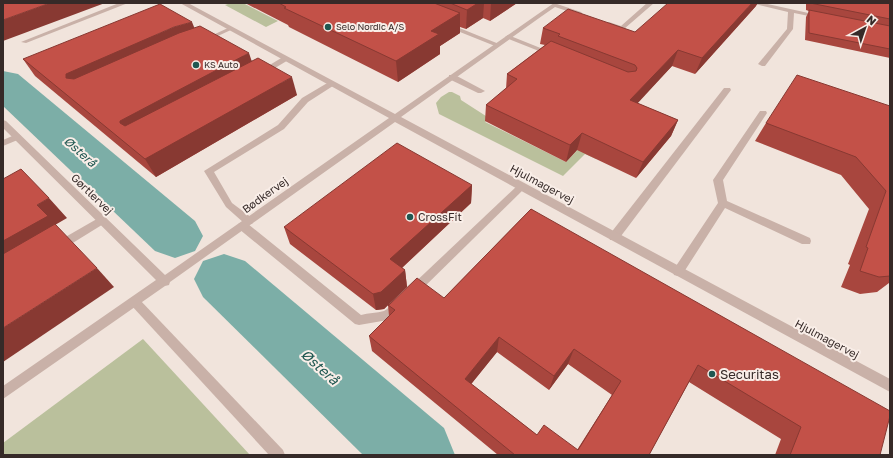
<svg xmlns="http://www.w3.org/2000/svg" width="893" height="458" font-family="'Golos Text',sans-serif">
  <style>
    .green { fill: #bac09c }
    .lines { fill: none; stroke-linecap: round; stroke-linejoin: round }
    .river { fill: #7caea7; fill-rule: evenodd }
    .lane { fill: #c9b1a8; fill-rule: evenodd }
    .street { fill: #c9b1a8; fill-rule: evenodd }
    .wall { fill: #a8463e; fill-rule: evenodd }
    .shaded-wall { fill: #883932 }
    .building { fill: #c35148; stroke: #883932; fill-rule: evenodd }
    .poi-dot { fill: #1f5751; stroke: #f9eee8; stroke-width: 1.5 }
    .labels { text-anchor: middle; stroke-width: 4; stroke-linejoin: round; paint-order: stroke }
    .far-poi-label { font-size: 9px; fill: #362a28; stroke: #f9eee8; text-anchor: start }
    .street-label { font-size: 11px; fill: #362a28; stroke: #f9eee8 }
    .poi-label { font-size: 11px; fill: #362a28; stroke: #f9eee8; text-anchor: start }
    .water-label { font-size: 12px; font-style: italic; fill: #1f5751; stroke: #f9eee8 }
    .near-poi-label { font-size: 13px; fill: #362a28; stroke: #f9eee8; text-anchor: start }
    .near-water-label { font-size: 14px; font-style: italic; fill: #1f5751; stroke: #f9eee8 }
  </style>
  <rect width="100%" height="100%" fill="#f1e4dc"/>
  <g class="green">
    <path d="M 231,3 L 243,3 L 278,21 L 266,27 L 225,5 Z"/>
    <path d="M 449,92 L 452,92 L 460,96 L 461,100 L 489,118 L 485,122 L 566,162 L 606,120 L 596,159 L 585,154 L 563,176 L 439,114 L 436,103 L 441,97 Z"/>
    <path d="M 143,339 L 250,455 L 3,455 L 3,443 Z"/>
  </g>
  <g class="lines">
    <g class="river">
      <path d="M 3,71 L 18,74 L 195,221 L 203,236 L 195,251 L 175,258 L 155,251 L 3,106 Z"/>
      <path d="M 224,254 L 245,261 L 444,428 L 455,455 L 363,455 L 203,297 L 194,279 L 203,261 Z"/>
    </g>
    <g class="lane">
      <path d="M 119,3 L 128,3 L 26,43 L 21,42 Z"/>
      <path d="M 554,3 L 581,12 L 582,13 L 579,15 L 555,7 L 542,16 L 538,16 L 538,14 Z"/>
      <path d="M 647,3 L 654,3 L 624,29 L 620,29 L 606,24 L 609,22 L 621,26 Z"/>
      <path d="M 751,3 L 763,3 L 822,16 L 819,18 L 794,13 L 793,29 L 765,66 L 762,66 L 758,64 L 787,29 L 788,12 Z"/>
      <path d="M 447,23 L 499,44 L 500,45 L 495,46 L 445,26 L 444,25 Z"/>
      <path d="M 228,28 L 233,29 L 207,41 L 202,40 Z"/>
      <path d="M 508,35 L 553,53 L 555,54 L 551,56 L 549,55 L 506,38 L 505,37 Z"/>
      <path d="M 283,57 L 286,57 L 290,59 L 265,74 L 262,74 L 258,72 Z"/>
      <path d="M 449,75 L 455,75 L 485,91 L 481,93 L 478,93 L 449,79 Z"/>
      <path d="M 329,82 L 332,82 L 336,84 L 308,102 L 284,129 L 214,172 L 232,203 L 252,218 L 254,221 L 252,224 L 248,224 L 361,315 C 368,313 377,313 384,311 C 391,308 394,298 403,302 L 405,305 C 402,311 394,318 388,320 L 359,325 L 355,324 L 239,229 L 238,226 L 239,223 L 244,223 L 226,207 L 204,171 L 278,125 L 302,98 Z"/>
      <path d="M 724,88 L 730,88 L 731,90 L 618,240 L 610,240 L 609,237 L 610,234 Z"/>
      <path d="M 760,111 L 766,111 L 767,113 L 723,180 L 727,201 L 810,238 L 811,241 L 810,244 L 802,244 L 725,208 L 682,275 L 678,276 L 674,275 L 673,272 L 674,269 L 718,203 L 713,180 Z"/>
      <path d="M 17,134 L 20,135 L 21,137 L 20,139 L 3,146 L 3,140 Z"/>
      <path d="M 521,184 L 526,187 L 524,189 L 417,294 L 413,296 L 409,294 L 407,291 L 409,288 L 518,185 Z"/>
      <path d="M 102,216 L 105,217 L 107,220 L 105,223 L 63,249 L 55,249 L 54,246 L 55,243 Z"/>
      <path d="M 135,297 L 139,299 L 283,450 L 285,455 L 269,455 L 131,305 L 129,302 L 131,299 Z"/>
    </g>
    <path class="street" d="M 180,3 L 188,3 L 395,114 L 538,14 L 542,14 L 542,16 L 401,117 L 890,379 L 890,392 L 395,122 L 170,282 L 169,285 L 165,286 L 3,399 L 3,386 L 156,280 L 3,128 L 3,120 L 6,121 L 165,275 L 389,118 Z"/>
  </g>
  <g class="wall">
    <path d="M 245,3 L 517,3 L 490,21 L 483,18 L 466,29 L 460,27 L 460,33 L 440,46 L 440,54 L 398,82 L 289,27 L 288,25 Z"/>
    <path d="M 806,3 L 890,3 L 890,58 L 805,40 L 806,17 L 809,11 L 806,10 Z"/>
    <path d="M 756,6 L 695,74 L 672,66 L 637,103 L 678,120 L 671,136 L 636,178 L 577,150 L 566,162 L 485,121 L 486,105 L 506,89 L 507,74 L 545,45 L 540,44 L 543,28 L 635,32 Z"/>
    <path d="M 195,28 L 252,61 L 297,95 L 156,177 L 35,76 L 23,59 Z"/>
    <path d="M 890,106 L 890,284 L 889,283 L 877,292 L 860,294 L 841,287 L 850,265 L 848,264 L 869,209 L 841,175 L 755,141 L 766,123 Z"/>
    <path d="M 472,185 L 471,203 L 402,268 L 405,270 L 407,287 L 389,304 L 444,298 L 531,209 L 880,455 L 775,455 L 781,439 L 689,382 L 649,455 L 498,455 L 372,351 L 369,336 L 389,316 L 388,305 L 384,309 L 376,310 L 290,244 L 284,227 ZM 497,352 L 549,390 L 568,364 L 612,395 L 577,450 L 537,435 L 471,384 Z"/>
  </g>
  <g class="shaded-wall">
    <path d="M 50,3 L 105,3 L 3,41 L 3,20 Z"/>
    <path d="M 478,3 L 484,3 L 483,18 L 466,29 L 467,10 Z"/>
    <path d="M 491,3 L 517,3 L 490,21 Z"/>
    <path d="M 752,3 L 758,3 L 756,6 L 695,74 L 702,58 Z"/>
    <path d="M 460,13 L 460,33 L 440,46 L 440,54 L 398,82 L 396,61 L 431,31 Z"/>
    <path d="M 192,22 L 199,39 L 77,92 L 66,78 L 66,74 L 174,27 Z"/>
    <path d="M 678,50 L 672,66 L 625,117 L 630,100 Z"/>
    <path d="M 249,53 L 255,71 L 131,139 L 120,123 L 120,121 Z"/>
    <path d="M 292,77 L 297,95 L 156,177 L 145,159 Z"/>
    <path d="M 678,120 L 671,136 L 636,178 L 643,162 Z"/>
    <path d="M 582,133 L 577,150 L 566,162 L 570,145 Z"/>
    <path d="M 472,185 L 471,203 L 393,276 L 390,259 Z"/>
    <path d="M 49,198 L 67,218 L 55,225 L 3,273 L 3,241 L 37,205 Z"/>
    <path d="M 97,268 L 114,287 L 3,362 L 3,328 Z"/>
    <path d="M 405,270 L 407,287 L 384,309 L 376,310 L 373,294 Z"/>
    <path d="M 499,337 L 497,352 L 464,393 L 465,379 Z"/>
    <path d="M 574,349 L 568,364 L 549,390 L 554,376 Z"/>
  </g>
  <g class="building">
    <path d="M 3,3 L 50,3 L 3,20 Z"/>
    <path d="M 279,3 L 434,3 L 460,13 L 431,31 L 439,34 L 396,61 L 284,8 L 286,7 Z"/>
    <path d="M 450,3 L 478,3 L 467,10 Z"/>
    <path d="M 668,3 L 752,3 L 702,58 L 678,50 L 630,100 L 678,120 L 643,162 L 582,133 L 570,145 L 486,105 L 517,79 L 507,74 L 551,41 L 628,72 L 636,71 L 637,68 L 635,65 L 558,36 L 560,34 L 543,28 L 568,9 L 635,32 Z"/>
    <path d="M 810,3 L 890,3 L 890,19 Z"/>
    <path d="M 160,4 L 192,22 L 174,27 L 66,74 L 66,78 L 74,79 L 179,33 L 200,26 L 249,53 L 120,121 L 120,123 L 125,126 L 258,58 L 292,77 L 145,159 L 23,59 Z"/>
    <path d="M 809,10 L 890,26 L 890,49 L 809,33 Z"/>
    <path d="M 797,75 L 890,106 L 890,276 L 879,277 L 860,271 L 868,248 L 866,247 L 886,191 L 856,157 L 766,123 Z"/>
    <path d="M 397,143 L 472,185 L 390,259 L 405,270 L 381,292 L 373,294 L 284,227 Z"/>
    <path d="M 21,169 L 49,198 L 37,205 L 48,216 L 3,241 L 3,179 Z"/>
    <path d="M 531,209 L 890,411 L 890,416 L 880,455 L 790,455 L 801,427 L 698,365 L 649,455 L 515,455 L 369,336 L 395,310 L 388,305 L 390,304 L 417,278 L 444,298 ZM 499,337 L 554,376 L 574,349 L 621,381 L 578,450 L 544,425 L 537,435 L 465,379 Z"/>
    <path d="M 55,224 L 97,268 L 3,328 L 3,254 Z"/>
  </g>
  <g class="poi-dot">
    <circle cx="328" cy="27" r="4"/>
    <circle cx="196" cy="65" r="4"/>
    <circle cx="410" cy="217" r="4"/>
    <circle cx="712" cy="374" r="4"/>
  </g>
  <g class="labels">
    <g class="far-poi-label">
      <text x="336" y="30">Selo Nordic A/S</text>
      <text x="204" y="68">KS Auto</text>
    </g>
    <g class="street-label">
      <text transform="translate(542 184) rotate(28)" y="4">Hjulmagervej</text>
      <text transform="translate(92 194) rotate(44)" y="4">Gørtlervej</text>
      <text transform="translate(265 195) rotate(-36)" y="4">Bødkervej</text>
      <text transform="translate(827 339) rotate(28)" y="4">Hjulmagervej</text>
    </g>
    <g class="poi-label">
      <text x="418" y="221">CrossFit</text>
    </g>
    <g class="water-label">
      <text transform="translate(80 152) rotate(42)" y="4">Østerå</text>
    </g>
    <g class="near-poi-label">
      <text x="720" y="379">Securitas</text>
    </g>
    <g class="near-water-label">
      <text transform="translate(320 367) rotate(42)" y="5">Østerå</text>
    </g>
  </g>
  <rect width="893" height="458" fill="none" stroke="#362a28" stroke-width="8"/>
  <g transform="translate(865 28) rotate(40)" stroke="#f9eee8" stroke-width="3" paint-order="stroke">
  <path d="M0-3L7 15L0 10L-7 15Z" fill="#362a28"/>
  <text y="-6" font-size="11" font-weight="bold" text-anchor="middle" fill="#362a28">N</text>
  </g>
</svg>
